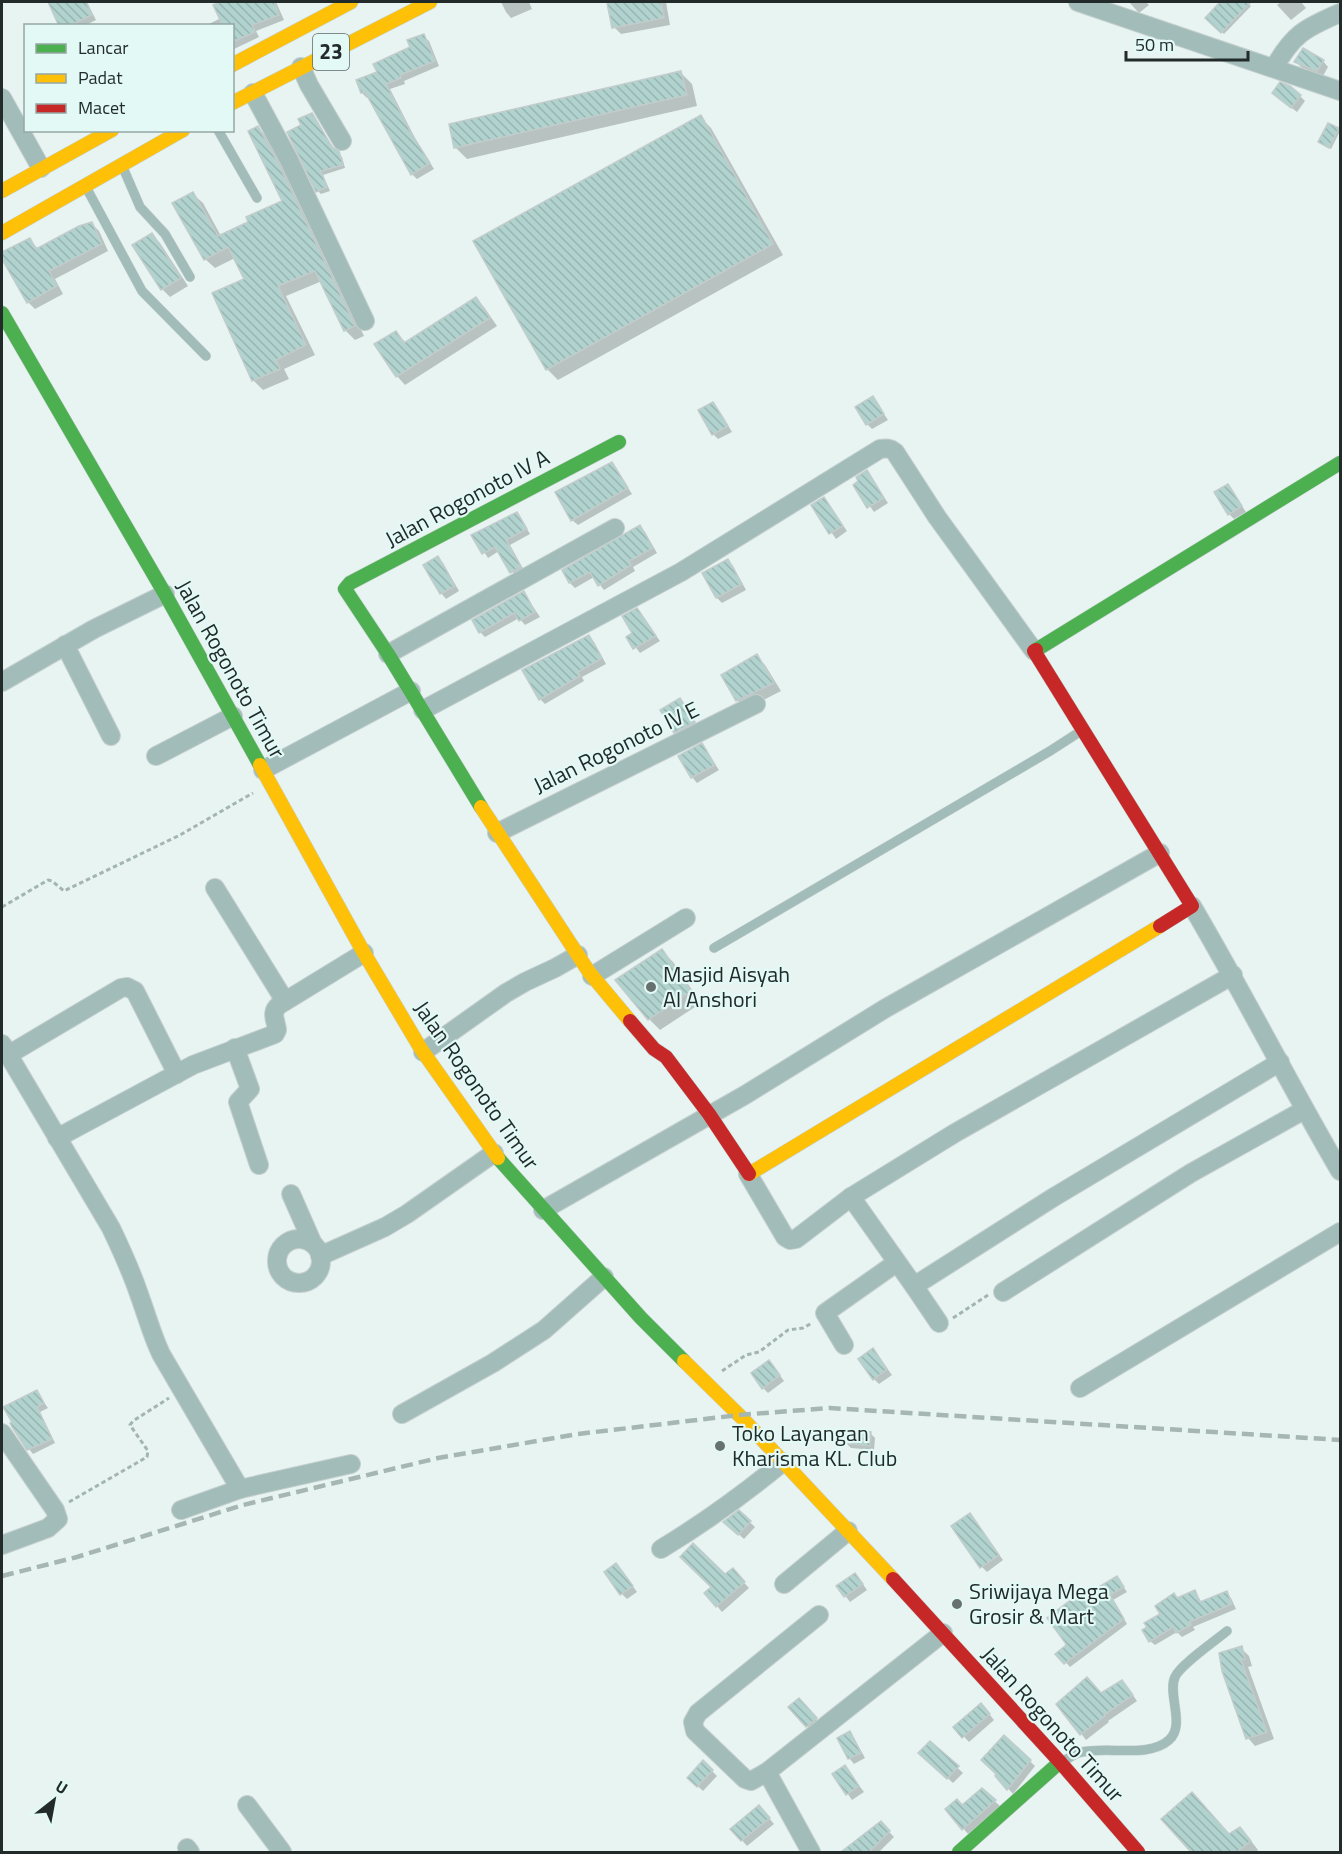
<svg xmlns="http://www.w3.org/2000/svg" width="1342" height="1854" font-family="'Titillium Web',sans-serif">
  <style>
    .shadow { fill: #0003 }
    .building { fill: url(#building-back-hatch); stroke: #c2cccb; stroke-width: 1.5 }
    .lines { fill: none; stroke-linecap: round; stroke-linejoin: round }
    .lane-casing { stroke: #c4cfcd; stroke-width: 10 }
    .street-casing { stroke: #c4cfcd; stroke-width: 20 }
    .fast-casing { stroke: #c4cfcd; stroke-width: 15 }
    .slow-casing { stroke: #c4cfcd; stroke-width: 15 }
    .jam-casing { stroke: #c4cfcd; stroke-width: 15 }
    .path { stroke: #a2b5b3; stroke-width: 3; stroke-dasharray: 4.5 3; stroke-linecap: butt }
    .lane { stroke: #a2bcb9; stroke-width: 9 }
    .street { stroke: #a2bcb9; stroke-width: 18 }
    .fast { stroke: #4caf50; stroke-width: 14 }
    .slow { stroke: #ffc107; stroke-width: 14 }
    .jam { stroke: #c62828; stroke-width: 14 }
    .rail { stroke: #a5b6b3; stroke-width: 4.5; stroke-dasharray: 12 6; stroke-linecap: butt }
    .poi-dot { fill: #677170; stroke: #e2f9f6; stroke-width: 2 }
    .labels { text-anchor: middle; stroke-width: 4.5; stroke-linejoin: round; paint-order: stroke }
    .shield { fill: #e2f9f6; stroke: #5c6967; stroke-width: 1.5 }
    .shield-label { font-size: 21px; font-weight: bold; fill: #222b2a }
    .street-label { font-size: 22px; fill: #222b2a; stroke: #e2f9f6 }
    .poi-label { font-size: 22px; fill: #222b2a; stroke: #e2f9f6; text-anchor: start }
  </style>
  <defs>
    <pattern id="building-back-hatch" width="6" height="6" patternUnits="userSpaceOnUse" patternTransform="scale(1.5)"><rect width="6" height="6" fill="#b1d3cf"/><path d="M-1 5l2 2M0 0l6 6M5-1l2 2" fill="none" stroke="#98b5b2"/></pattern>
  </defs>
  <rect width="100%" height="100%" fill="#e7f4f2"/>
  <g class="shadow">
    <path d="M 56,2 L 87,2 L 96,20 L 84,26 L 61,26 L 51,4 Z"/>
    <path d="M 224,2 L 276,2 L 284,20 L 256,31 L 259,37 L 232,50 L 232,26 L 205,26 L 221,18 L 215,6 Z"/>
    <path d="M 501,2 L 529,2 L 532,9 L 511,18 L 506,12 Z"/>
    <path d="M 622,2 L 666,2 L 670,25 L 621,34 L 614,27 L 609,4 Z"/>
    <path d="M 1129,2 L 1146,2 L 1149,5 L 1139,13 Z"/>
    <path d="M 1220,2 L 1246,2 L 1251,6 L 1224,34 L 1207,18 L 1221,3 Z"/>
    <path d="M 1281,2 L 1301,2 L 1306,8 L 1291,20 L 1277,5 Z"/>
    <path d="M 423,36 L 429,41 L 439,66 L 404,81 L 405,84 L 390,89 L 416,140 L 434,169 L 417,179 L 412,174 L 370,97 L 367,98 L 362,93 L 379,73 L 412,48 Z"/>
    <path d="M 1323,61 L 1328,67 L 1323,76 L 1301,67 L 1296,62 Z"/>
    <path d="M 681,73 L 692,84 L 697,106 L 467,159 L 456,148 Z"/>
    <path d="M 1300,96 L 1305,101 L 1297,112 L 1279,98 Z"/>
    <path d="M 312,115 L 335,150 L 342,157 L 345,168 L 323,175 L 330,191 L 321,194 L 318,191 L 303,126 Z"/>
    <path d="M 700,117 L 711,128 L 783,255 L 558,380 L 547,369 Z"/>
    <path d="M 258,128 L 268,138 L 288,176 L 364,336 L 355,340 L 345,330 L 322,281 L 286,296 L 315,355 L 284,369 L 289,379 L 263,390 L 253,380 L 246,280 L 235,258 L 215,268 L 205,259 L 193,194 L 203,203 L 221,236 L 250,223 L 284,201 Z"/>
    <path d="M 1338,129 L 1340,131 L 1331,149 L 1320,142 Z"/>
    <path d="M 91,223 L 99,231 L 108,251 L 55,279 L 63,294 L 35,309 L 28,302 L 2,254 L 30,240 L 38,249 Z"/>
    <path d="M 152,235 L 160,243 L 188,286 L 170,297 L 162,289 Z"/>
    <path d="M 476,299 L 484,307 L 497,326 L 405,385 L 397,376 L 396,332 L 406,343 Z"/>
    <path d="M 873,398 L 888,420 L 872,429 L 867,424 Z"/>
    <path d="M 713,403 L 718,409 L 732,432 L 718,439 L 713,434 Z"/>
    <path d="M 612,463 L 632,494 L 578,525 L 572,520 Z"/>
    <path d="M 867,472 L 888,503 L 874,512 L 855,485 Z"/>
    <path d="M 1228,486 L 1246,512 L 1234,519 L 1229,514 Z"/>
    <path d="M 824,499 L 847,531 L 836,539 L 813,506 Z"/>
    <path d="M 517,513 L 530,534 L 510,545 L 525,572 L 516,577 L 499,551 L 488,558 L 474,536 Z"/>
    <path d="M 640,527 L 645,532 L 657,553 L 633,567 L 635,571 L 604,590 L 594,577 L 575,588 L 570,583 L 564,571 Z"/>
    <path d="M 438,558 L 443,563 L 459,591 L 446,599 L 441,593 Z"/>
    <path d="M 728,561 L 733,566 L 746,590 L 722,603 L 717,598 L 704,574 Z"/>
    <path d="M 524,593 L 540,617 L 525,625 L 519,618 L 485,637 L 480,632 Z"/>
    <path d="M 637,610 L 660,641 L 640,653 L 628,637 L 634,634 Z"/>
    <path d="M 589,636 L 594,642 L 606,664 L 582,677 L 584,681 L 545,704 L 540,699 Z"/>
    <path d="M 757,656 L 765,665 L 781,691 L 746,709 L 737,700 L 723,676 Z"/>
    <path d="M 680,700 L 699,728 L 680,737 L 675,732 Z"/>
    <path d="M 702,745 L 719,770 L 697,783 L 692,777 Z"/>
    <path d="M 662,951 L 673,962 L 701,1003 L 660,1030 L 649,1019 Z"/>
    <path d="M 878,1356 L 892,1375 L 879,1384 L 874,1379 Z"/>
    <path d="M 774,1367 L 784,1381 L 768,1393 L 763,1388 Z"/>
    <path d="M 36,1391 L 48,1408 L 40,1412 L 55,1443 L 33,1454 L 29,1449 Z"/>
    <path d="M 870,1433 L 875,1438 L 874,1450 L 851,1448 L 846,1443 Z"/>
    <path d="M 739,1512 L 755,1527 L 744,1539 L 725,1522 Z"/>
    <path d="M 970,1515 L 1003,1560 L 987,1572 L 982,1567 Z"/>
    <path d="M 621,1570 L 637,1592 L 627,1599 L 622,1594 Z"/>
    <path d="M 732,1570 L 749,1588 L 722,1612 L 706,1593 Z"/>
    <path d="M 1117,1578 L 1127,1592 L 1113,1600 L 1127,1624 L 1070,1667 L 1058,1654 L 1067,1647 L 1079,1601 Z"/>
    <path d="M 860,1580 L 867,1590 L 850,1602 L 838,1586 Z"/>
    <path d="M 1195,1592 L 1202,1603 L 1226,1593 L 1231,1598 L 1236,1609 L 1193,1627 L 1195,1630 L 1182,1637 L 1177,1632 L 1155,1645 L 1150,1641 L 1162,1614 Z"/>
    <path d="M 1241,1648 L 1249,1656 L 1252,1666 L 1248,1667 L 1274,1739 L 1255,1746 L 1248,1738 L 1224,1670 Z"/>
    <path d="M 1127,1687 L 1137,1701 L 1108,1721 L 1109,1722 L 1086,1740 L 1059,1704 L 1101,1695 Z"/>
    <path d="M 799,1700 L 821,1724 L 812,1731 L 807,1726 Z"/>
    <path d="M 986,1710 L 994,1720 L 969,1742 L 955,1727 Z"/>
    <path d="M 849,1733 L 854,1738 L 865,1758 L 854,1764 L 849,1758 L 839,1738 Z"/>
    <path d="M 1004,1737 L 1035,1766 L 1013,1794 L 997,1776 Z"/>
    <path d="M 931,1743 L 963,1773 L 953,1783 L 920,1753 Z"/>
    <path d="M 703,1762 L 717,1776 L 703,1791 L 689,1778 Z"/>
    <path d="M 845,1767 L 864,1792 L 852,1800 L 834,1774 Z"/>
    <path d="M 982,1790 L 1000,1806 L 968,1834 L 947,1809 L 963,1807 Z"/>
    <path d="M 764,1812 L 774,1824 L 747,1846 L 732,1829 Z"/>
    <path d="M 1163,1819 L 1230,1836 L 1248,1837 L 1258,1850 L 1256,1852 L 1193,1852 Z"/>
    <path d="M 881,1823 L 894,1837 L 879,1852 L 843,1852 Z"/>
  </g>
  <g class="building">
    <path d="M 48,2 L 86,2 L 92,15 L 69,26 L 59,26 Z"/>
    <path d="M 221,2 L 274,2 L 279,15 L 252,25 L 255,32 L 232,42 L 232,26 L 223,26 L 213,5 Z"/>
    <path d="M 614,2 L 661,2 L 664,18 L 612,28 L 607,3 Z"/>
    <path d="M 1220,2 L 1251,2 L 1221,33 L 1205,18 Z"/>
    <path d="M 424,34 L 435,61 L 400,75 L 401,78 L 386,84 L 411,133 L 430,163 L 411,175 L 365,92 L 361,93 L 356,80 L 377,72 L 373,64 L 410,47 L 407,40 Z"/>
    <path d="M 1303,48 L 1324,60 L 1317,71 L 1294,62 Z"/>
    <path d="M 681,71 L 687,95 L 454,148 L 449,124 Z"/>
    <path d="M 1280,82 L 1290,86 L 1301,95 L 1291,108 L 1272,93 Z"/>
    <path d="M 312,113 L 332,147 L 339,151 L 343,165 L 321,171 L 327,187 L 316,192 L 287,132 L 301,125 L 298,119 Z"/>
    <path d="M 701,115 L 773,244 L 546,370 L 473,241 Z"/>
    <path d="M 1328,123 L 1339,128 L 1329,148 L 1318,142 Z"/>
    <path d="M 258,126 L 279,165 L 355,326 L 344,331 L 315,271 L 278,286 L 306,345 L 276,360 L 280,369 L 252,381 L 212,293 L 244,279 L 228,247 L 204,260 L 172,203 L 193,192 L 218,236 L 248,222 L 246,217 L 282,201 L 248,131 Z"/>
    <path d="M 92,222 L 102,244 L 49,271 L 57,286 L 27,303 L 2,259 L 2,252 L 30,238 L 36,249 L 79,226 Z"/>
    <path d="M 152,233 L 181,278 L 161,290 L 132,245 Z"/>
    <path d="M 476,297 L 490,318 L 396,377 L 374,344 L 396,331 L 404,343 Z"/>
    <path d="M 873,396 L 884,414 L 866,425 L 855,407 Z"/>
    <path d="M 713,402 L 728,426 L 712,435 L 698,410 Z"/>
    <path d="M 612,462 L 628,488 L 571,521 L 555,492 Z"/>
    <path d="M 867,470 L 884,498 L 867,508 L 853,485 L 858,481 L 856,477 Z"/>
    <path d="M 1228,484 L 1242,506 L 1228,515 L 1214,492 Z"/>
    <path d="M 824,497 L 843,526 L 829,534 L 811,505 Z"/>
    <path d="M 517,512 L 527,529 L 506,540 L 521,567 L 510,573 L 495,547 L 482,554 L 471,535 Z"/>
    <path d="M 640,525 L 653,548 L 629,561 L 631,565 L 598,586 L 590,572 L 569,583 L 562,570 Z"/>
    <path d="M 438,556 L 455,586 L 440,594 L 423,565 Z"/>
    <path d="M 728,559 L 742,584 L 716,598 L 702,573 Z"/>
    <path d="M 524,591 L 535,612 L 519,621 L 514,613 L 479,633 L 472,620 Z"/>
    <path d="M 637,608 L 656,636 L 633,649 L 626,637 L 632,633 L 622,616 Z"/>
    <path d="M 589,635 L 602,658 L 578,672 L 580,676 L 539,700 L 522,670 Z"/>
    <path d="M 757,654 L 774,683 L 736,701 L 721,675 Z"/>
    <path d="M 680,698 L 695,722 L 674,733 L 660,710 Z"/>
    <path d="M 702,743 L 715,765 L 691,778 L 678,756 Z"/>
    <path d="M 662,949 L 691,991 L 648,1020 L 615,980 Z"/>
    <path d="M 873,1348 L 887,1369 L 873,1380 L 858,1359 Z"/>
    <path d="M 769,1360 L 780,1375 L 762,1389 L 751,1373 Z"/>
    <path d="M 37,1390 L 44,1403 L 37,1407 L 52,1439 L 27,1450 L 12,1427 L 10,1423 L 12,1422 L 3,1407 Z"/>
    <path d="M 845,1430 L 871,1432 L 870,1446 L 844,1443 Z"/>
    <path d="M 739,1510 L 751,1521 L 738,1535 L 723,1522 Z"/>
    <path d="M 970,1513 L 999,1555 L 980,1568 L 951,1526 Z"/>
    <path d="M 693,1543 L 725,1574 L 733,1568 L 745,1582 L 716,1607 L 704,1593 L 711,1587 L 680,1557 Z"/>
    <path d="M 616,1563 L 633,1586 L 620,1595 L 604,1572 Z"/>
    <path d="M 855,1573 L 863,1584 L 844,1597 L 836,1586 Z"/>
    <path d="M 1117,1576 L 1124,1587 L 1110,1595 L 1124,1619 L 1064,1664 L 1055,1654 L 1065,1646 L 1066,1644 L 1047,1618 L 1076,1596 L 1079,1599 Z"/>
    <path d="M 1195,1590 L 1200,1602 L 1227,1591 L 1232,1604 L 1189,1622 L 1191,1625 L 1176,1633 L 1173,1627 L 1149,1642 L 1142,1630 L 1147,1627 L 1144,1623 L 1160,1614 L 1155,1606 L 1174,1593 L 1177,1598 Z"/>
    <path d="M 1242,1646 L 1245,1659 L 1241,1660 L 1267,1732 L 1246,1739 L 1222,1671 L 1219,1653 Z"/>
    <path d="M 1087,1677 L 1101,1693 L 1122,1680 L 1133,1695 L 1104,1715 L 1105,1716 L 1080,1735 L 1056,1704 Z"/>
    <path d="M 799,1698 L 817,1718 L 806,1727 L 788,1707 Z"/>
    <path d="M 981,1703 L 990,1714 L 962,1738 L 953,1727 Z"/>
    <path d="M 850,1731 L 861,1753 L 848,1759 L 837,1738 Z"/>
    <path d="M 1004,1735 L 1031,1760 L 1007,1790 L 995,1776 L 996,1774 L 981,1760 Z"/>
    <path d="M 930,1741 L 959,1766 L 947,1779 L 918,1753 Z"/>
    <path d="M 703,1760 L 713,1770 L 697,1787 L 687,1778 Z"/>
    <path d="M 845,1765 L 859,1786 L 846,1795 L 832,1774 Z"/>
    <path d="M 982,1788 L 996,1800 L 962,1830 L 945,1809 L 957,1799 L 962,1805 Z"/>
    <path d="M 1192,1792 L 1229,1834 L 1240,1827 L 1251,1841 L 1237,1852 L 1191,1852 L 1161,1819 Z"/>
    <path d="M 759,1805 L 770,1818 L 741,1841 L 730,1829 Z"/>
    <path d="M 881,1821 L 890,1831 L 869,1852 L 841,1852 Z"/>
  </g>
  <g class="lines">
    <g class="lane-casing">
      <g id="lane">
        <path d="M 218,130 L 257,198"/>
        <path d="M 124,170 L 140,207 L 165,234 L 190,277"/>
        <path d="M 87,189 L 142,291 L 206,356"/>
        <path d="M 714,948 L 1050,751 L 1081,731"/>
        <path d="M 1062,1762 C 1067,1759 1073,1755 1078,1753 C 1104,1745 1148,1759 1169,1740 C 1186,1725 1167,1694 1175,1677 C 1180,1665 1215,1641 1227,1631"/>
      </g>
    </g>
    <g class="street-casing">
      <g id="street">
        <path d="M 1078,2 L 1340,91"/>
        <path d="M 301,67 L 309,85 L 342,141"/>
        <path d="M 1274,68 C 1293,34 1305,28 1340,13"/>
        <path d="M 253,93 L 289,160 L 365,321"/>
        <path d="M 2,98 L 41,168"/>
        <path d="M 65,645 L 111,736"/>
        <path d="M 388,654 L 615,528"/>
        <path d="M 2,682 L 94,629 L 165,594"/>
        <path d="M 423,710 L 681,572 L 880,449 C 887,448 890,448 895,452 L 937,517 L 1034,651"/>
        <path d="M 156,756 L 233,716"/>
        <path d="M 263,770 L 411,691"/>
        <path d="M 497,833 L 756,704"/>
        <path d="M 215,888 L 285,1001"/>
        <path d="M 1192,906 C 1244,994 1289,1084 1340,1171"/>
        <path d="M 592,976 L 686,918"/>
        <path d="M 2,1044 L 111,1228 C 122,1251 132,1273 140,1297 C 147,1316 152,1335 161,1354 L 240,1489"/>
        <path d="M 235,1048 L 250,1089 L 238,1102 L 259,1165"/>
        <path d="M 423,1052 L 506,993 L 525,982 L 555,968 L 578,955"/>
        <path d="M 8,1055 L 121,988 L 127,987 L 135,991 L 177,1074"/>
        <path d="M 57,1138 L 193,1065 L 275,1034 L 277,1030 C 276,1020 270,1013 279,1005 L 364,953"/>
        <path d="M 748,1174 L 785,1237 L 790,1240 L 796,1239 L 851,1197 L 955,1133 L 1233,975"/>
        <path d="M 291,1194 L 313,1244"/>
        <path d="M 851,1197 L 914,1286 L 1054,1197 L 1280,1062"/>
        <path d="M 543,1210 L 745,1095 L 886,1008 L 1160,853"/>
        <circle cx="299" cy="1261" r="22"/>
        <path d="M 320,1256 L 385,1227 L 407,1214 L 494,1153"/>
        <path d="M 914,1286 L 939,1323"/>
        <path d="M 1003,1292 L 1191,1173 L 1304,1110"/>
        <path d="M 844,1345 L 825,1313 L 896,1263"/>
        <path d="M 1080,1388 L 1340,1232"/>
        <path d="M 402,1414 L 493,1363 L 544,1330 L 604,1277"/>
        <path d="M 2,1433 L 55,1510 L 58,1519 L 48,1528 L 2,1545"/>
        <path d="M 181,1510 L 240,1489 L 351,1464"/>
        <path d="M 661,1549 C 704,1523 744,1494 783,1462"/>
        <path d="M 784,1584 L 848,1531"/>
        <path d="M 767,1772 L 751,1781 L 745,1779 L 695,1731 L 693,1722 L 698,1713 L 819,1615"/>
        <path d="M 247,1805 L 282,1852"/>
        <path d="M 187,1848 L 190,1852"/>
        <path d="M 811,1852 L 767,1772 L 943,1633"/>
      </g>
    </g>
    <g class="fast-casing">
      <g id="fast">
        <path d="M 2,313 L 165,594 L 260,765"/>
        <path d="M 1036,650 L 1340,463"/>
        <path d="M 481,807 L 388,654 L 345,589 L 350,583 L 619,442"/>
        <path d="M 498,1158 L 641,1318 L 684,1361"/>
        <path d="M 959,1852 L 1060,1762"/>
      </g>
    </g>
    <g class="slow-casing">
      <g id="slow">
        <path d="M 232,65 L 351,2"/>
        <path d="M 232,103 L 430,2"/>
        <path d="M 2,191 L 112,130"/>
        <path d="M 2,233 L 183,130"/>
        <path d="M 260,765 L 364,953 L 421,1049 L 498,1158"/>
        <path d="M 481,807 L 589,972 L 630,1021"/>
        <path d="M 749,1174 L 1160,926"/>
        <path d="M 684,1361 L 742,1418 L 893,1579"/>
      </g>
    </g>
    <g class="jam-casing">
      <g id="jam">
        <path d="M 1036,650 L 1034,651 L 1192,906 L 1160,926"/>
        <path d="M 630,1021 L 654,1049 L 666,1057 L 709,1114 L 749,1174"/>
        <path d="M 893,1579 L 1060,1762 L 1138,1852"/>
      </g>
    </g>
    <g class="path">
      <path d="M 2,907 L 48,880 L 52,881 L 64,891 L 70,888 L 180,835 L 253,793"/>
      <path d="M 953,1318 L 988,1295"/>
      <path d="M 722,1371 L 746,1355 L 759,1352 L 788,1330 L 803,1328 L 812,1323"/>
      <path d="M 69,1502 L 147,1457 L 148,1451 L 130,1425 L 133,1421 L 169,1398"/>
    </g>
    <use href="#lane" class="lane"/>
    <use href="#street" class="street"/>
    <use href="#fast" class="fast"/>
    <use href="#slow" class="slow"/>
    <use href="#jam" class="jam"/>
    <path class="rail" d="M 2,1576 L 77,1557 L 243,1505 L 438,1458 L 578,1434 L 739,1415 L 830,1408 L 1340,1440"/>
  </g>
  <g class="poi-dot">
    <circle cx="651" cy="987" r="6"/>
    <circle cx="720" cy="1446" r="6"/>
    <circle cx="957" cy="1604" r="6"/>
  </g>
  <g class="labels">
    <rect class="shield" x="313" y="34" width="36" height="36" rx="4.5"/>
    <g class="shield-label">
      <text x="331" y="59">23</text>
    </g>
    <g class="street-label">
      <text transform="translate(467 498) rotate(-28)" y="8">Jalan Rogonoto IV A</text>
      <text transform="translate(231 669) rotate(61)" y="8">Jalan Rogonoto Timur</text>
      <text transform="translate(616 747) rotate(-26)" y="8">Jalan Rogonoto IV E</text>
      <text transform="translate(477 1085) rotate(55)" y="8">Jalan Rogonoto Timur</text>
      <text transform="translate(1053 1724) rotate(48)" y="8">Jalan Rogonoto Timur</text>
    </g>
    <g class="poi-label">
      <text x="663" y="982">Masjid Aisyah<tspan x="663" dy="25">Al Anshori</tspan></text>
      <text x="732" y="1441">Toko Layangan<tspan x="732" dy="25">Kharisma KL. Club</tspan></text>
      <text x="969" y="1599">Sriwijaya Mega<tspan x="969" dy="25">Grosir &amp; Mart</tspan></text>
    </g>
  </g>
  <rect width="1342" height="1854" fill="none" stroke="#222b2a" stroke-width="6"/>
  <rect x="24" y="24" width="210" height="108" fill="#e2f9f6" stroke="#95a7a4" stroke-width="1.5"/>
  <rect x="36" y="44" width="30" height="9" fill="#4caf50" stroke="#95a7a4" stroke-width="1.5"/>
  <text x="78" y="54" font-size="18" fill="#222b2a">Lancar</text>
  <rect x="36" y="74" width="30" height="9" fill="#ffc107" stroke="#95a7a4" stroke-width="1.5"/>
  <text x="78" y="84" font-size="18" fill="#222b2a">Padat</text>
  <rect x="36" y="104" width="30" height="9" fill="#c62828" stroke="#95a7a4" stroke-width="1.5"/>
  <text x="78" y="114" font-size="18" fill="#222b2a">Macet</text>
  <g transform="translate(54 1800) rotate(31)" stroke="#e2f9f6" stroke-width="4.5" paint-order="stroke">
  <path d="M0-4.5L10 22L0 15L-10 22Z" fill="#222b2a"/>
  <text y="-9" font-size="16" font-weight="bold" text-anchor="middle" fill="#222b2a">U</text>
  </g>
  <path d="M1126 51v9h122v-9" fill="none" stroke="#222b2a" stroke-width="3"/>
  <text x="1135" y="51" font-size="18" fill="#222b2a" stroke="#e2f9f6" stroke-width="4.5" paint-order="stroke">50 m</text>
</svg>
